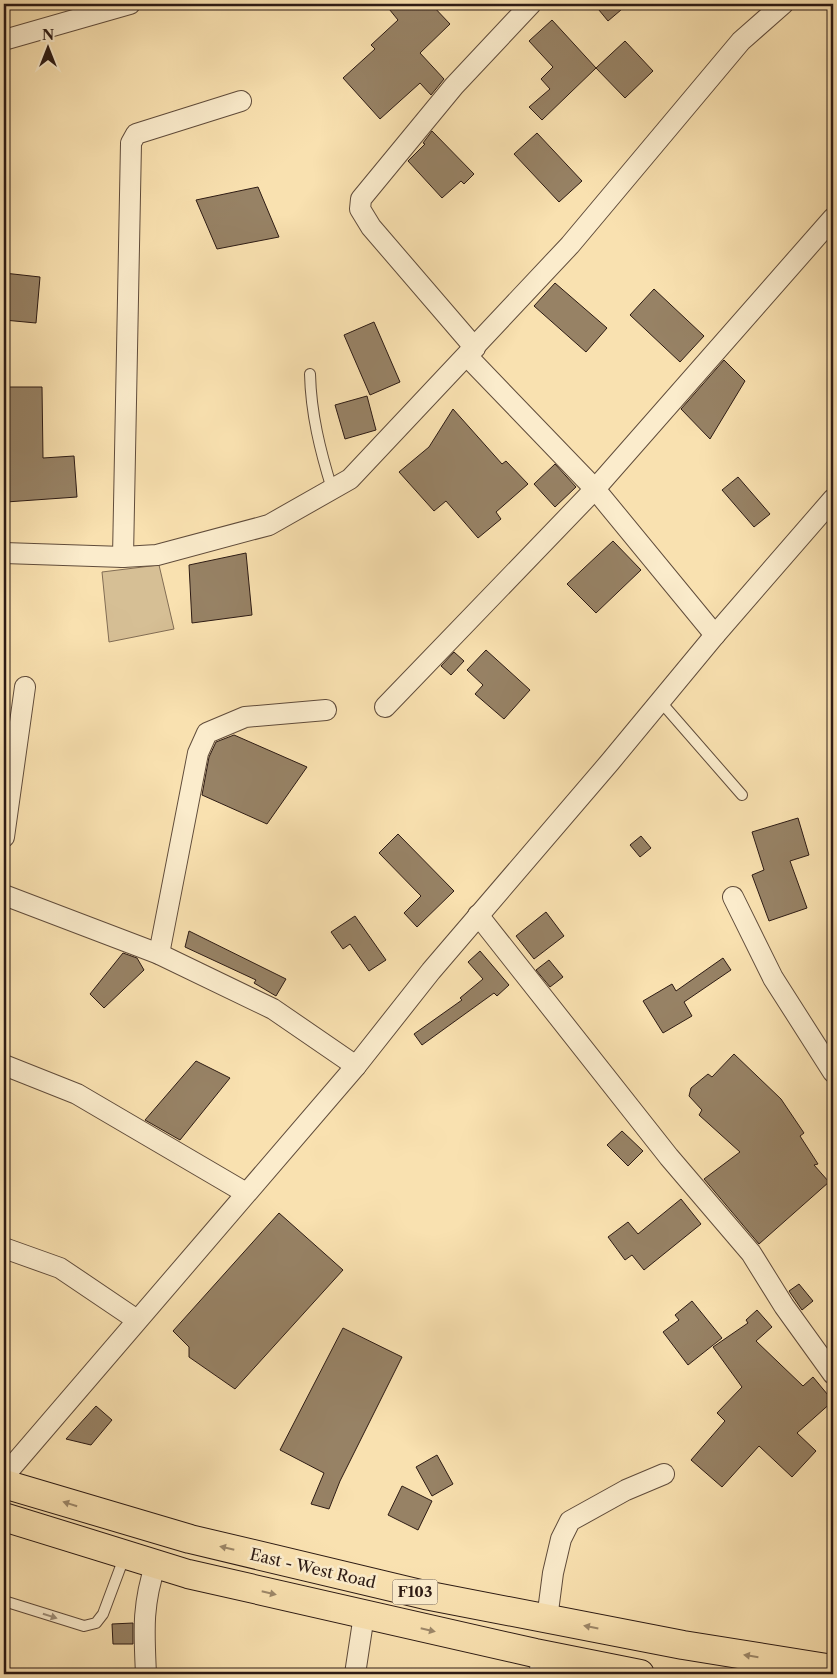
<svg xmlns="http://www.w3.org/2000/svg" width="837" height="1678" font-family="'Libre Caslon Text',serif">
  <style>
    .green { fill: #d6bf95; stroke: #826d54 }
    .building { fill: #978265; stroke: #2d1b14 }
    .lines { fill: none; stroke-linecap: round; stroke-linejoin: round }
    .service-casing { stroke: #604c3b; stroke-width: 12 }
    .minor-casing { stroke: #604c3b; stroke-width: 22 }
    .primary-casing { stroke: #2d1b14; stroke-width: 30 }
    .service { stroke: #fbeccc; stroke-width: 10 }
    .minor { stroke: #fbeccc; stroke-width: 20 }
    .primary { stroke: #f9e1b0; stroke-width: 28 }
    .oneway { fill: #9d886a }
    .oneway2 { fill: #9e8e79 }
    .labels { text-anchor: middle; stroke-width: 5; stroke-linejoin: round; paint-order: stroke }
    .shield { fill: #fbeccc; stroke: #6b5a4b; stroke-width: 1 }
    .shield-label { font-size: 15px; font-weight: bold; fill: #2d1b14 }
    .street-label { font-size: 16px; fill: #2d1b14; stroke: #fbeccc }
  </style>
  <rect width="100%" height="100%" fill="#f9e1b0"/>
  <filter id="stains"><feTurbulence type="fractalNoise" baseFrequency=".004" numOctaves="4"/><feColorMatrix values="0 0 0 0 .2 0 0 0 0 .09 0 0 0 0 .02 0 0 0 .5 -.17"/></filter>
  <radialGradient id="worn" r=".72"><stop offset=".6" stop-color="#630" stop-opacity="0"/><stop offset="1" stop-color="#630" stop-opacity=".3"/></radialGradient>
  <path class="green" d="M 159,565 L 174,629 L 109,642 L 102,572 Z"/>
  <g class="building">
    <path d="M 385,4 L 431,4 L 450,24 L 420,53 L 444,79 L 431,95 L 420,83 L 380,119 L 343,78 L 375,49 L 371,45 L 398,20 Z"/>
    <path d="M 594,4 L 628,4 L 608,21 Z"/>
    <path d="M 552,20 L 596,68 L 542,120 L 529,107 L 550,89 L 541,79 L 553,67 L 529,41 Z"/>
    <path d="M 625,41 L 653,71 L 625,98 L 596,68 Z"/>
    <path d="M 432,131 L 474,174 L 464,184 L 461,181 L 442,198 L 408,161 L 425,144 L 423,143 Z"/>
    <path d="M 537,133 L 582,181 L 559,202 L 514,154 Z"/>
    <path d="M 258,187 L 279,237 L 217,249 L 196,200 Z"/>
    <path d="M 4,273 L 40,277 L 36,323 L 4,320 Z"/>
    <path d="M 555,283 L 607,328 L 586,352 L 534,306 Z"/>
    <path d="M 654,289 L 704,336 L 680,362 L 630,315 Z"/>
    <path d="M 374,322 L 400,382 L 370,395 L 344,335 Z"/>
    <path d="M 724,360 L 745,381 L 710,439 L 681,409 Z"/>
    <path d="M 4,387 L 42,387 L 43,458 L 74,456 L 77,497 L 6,502 Z"/>
    <path d="M 367,396 L 376,430 L 345,439 L 335,405 Z"/>
    <path d="M 453,409 L 502,464 L 506,461 L 528,484 L 496,512 L 501,519 L 478,538 L 446,501 L 434,511 L 399,472 L 429,447 Z"/>
    <path d="M 555,464 L 576,487 L 555,507 L 534,484 Z"/>
    <path d="M 738,477 L 770,514 L 754,527 L 722,490 Z"/>
    <path d="M 613,541 L 641,570 L 596,613 L 567,584 Z"/>
    <path d="M 246,553 L 252,615 L 192,623 L 189,565 Z"/>
    <path d="M 486,650 L 530,690 L 504,719 L 475,694 L 483,685 L 467,670 Z"/>
    <path d="M 454,652 L 464,661 L 451,675 L 441,666 Z"/>
    <path d="M 234,735 L 307,767 L 267,824 L 202,795 L 209,757 L 216,742 Z"/>
    <path d="M 798,818 L 809,855 L 790,861 L 807,908 L 769,921 L 752,875 L 764,870 L 752,832 Z"/>
    <path d="M 398,834 L 454,891 L 417,927 L 404,913 L 421,896 L 379,853 Z"/>
    <path d="M 641,836 L 651,848 L 640,857 L 630,845 Z"/>
    <path d="M 546,912 L 564,936 L 534,959 L 516,936 Z"/>
    <path d="M 355,916 L 386,960 L 369,971 L 350,944 L 343,949 L 331,932 Z"/>
    <path d="M 189,931 L 286,979 L 276,996 L 254,983 L 256,980 L 185,947 Z"/>
    <path d="M 480,951 L 509,985 L 497,996 L 494,993 L 422,1045 L 414,1034 L 462,1000 L 460,998 L 483,979 L 468,962 Z"/>
    <path d="M 123,953 L 137,958 L 144,970 L 104,1008 L 90,994 Z"/>
    <path d="M 723,958 L 731,970 L 684,1002 L 692,1016 L 663,1033 L 643,1001 L 672,984 L 676,991 Z"/>
    <path d="M 549,960 L 563,977 L 550,987 L 536,970 Z"/>
    <path d="M 734,1054 L 781,1099 L 804,1133 L 800,1136 L 818,1164 L 814,1165 L 829,1182 L 759,1244 L 704,1179 L 740,1152 L 699,1115 L 702,1110 L 689,1096 L 691,1088 L 708,1074 L 712,1077 Z"/>
    <path d="M 196,1061 L 230,1078 L 180,1140 L 145,1120 Z"/>
    <path d="M 622,1131 L 643,1151 L 628,1166 L 607,1145 Z"/>
    <path d="M 681,1199 L 701,1224 L 644,1270 L 632,1255 L 625,1260 L 608,1237 L 628,1222 L 638,1234 Z"/>
    <path d="M 279,1213 L 343,1270 L 235,1389 L 189,1357 L 189,1347 L 173,1331 Z"/>
    <path d="M 799,1284 L 813,1301 L 802,1310 L 789,1291 Z"/>
    <path d="M 692,1301 L 722,1338 L 688,1365 L 663,1332 L 679,1320 L 675,1315 Z"/>
    <path d="M 757,1310 L 772,1327 L 756,1341 L 803,1386 L 813,1377 L 833,1401 L 797,1433 L 816,1451 L 792,1477 L 759,1446 L 722,1487 L 691,1460 L 725,1421 L 717,1413 L 742,1387 L 713,1347 L 748,1323 L 746,1320 Z"/>
    <path d="M 343,1328 L 402,1357 L 340,1481 L 329,1509 L 311,1504 L 324,1473 L 280,1450 Z"/>
    <path d="M 96,1406 L 112,1420 L 91,1445 L 66,1439 Z"/>
    <path d="M 437,1455 L 453,1484 L 432,1496 L 416,1467 Z"/>
    <path d="M 402,1486 L 432,1501 L 418,1530 L 388,1515 Z"/>
    <path d="M 133,1623 L 133,1644 L 113,1644 L 112,1624 Z"/>
  </g>
  <g class="lines">
    <g class="service-casing">
      <g id="service">
        <path d="M 310,374 C 311,414 320,450 332,489"/>
        <path d="M 660,701 L 742,795"/>
        <path d="M 4,1601 L 84,1626 L 96,1623 L 103,1614 L 125,1555"/>
      </g>
    </g>
    <g class="minor-casing">
      <g id="minor">
        <path d="M 4,40 L 130,4"/>
        <path d="M 475,348 L 371,227 L 360,209 L 361,199 L 454,86 L 531,4"/>
        <path d="M 467,356 L 595,489 L 715,635"/>
        <path d="M 4,553 L 123,557 L 157,555 L 269,525 L 350,479 L 570,245 L 741,41 L 783,4"/>
        <path d="M 123,557 L 131,143 L 136,134 L 241,101"/>
        <path d="M 385,707 L 595,489 L 833,218"/>
        <path d="M 4,837 L 25,687"/>
        <path d="M 4,895 L 159,954 L 273,1009 L 356,1066"/>
        <path d="M 733,897 L 773,978 L 833,1072"/>
        <path d="M 478,915 L 669,1157 L 751,1253 L 784,1306 L 833,1374"/>
        <path d="M 159,954 L 198,753 L 207,733 L 245,717 L 326,710"/>
        <path d="M 4,1065 L 77,1094 L 246,1193"/>
        <path d="M 4,1248 L 60,1268 L 137,1320"/>
        <path d="M 4,1476 L 356,1066 L 431,971 L 610,762 L 715,635 L 833,499"/>
        <path d="M 547,1619 L 553,1573 L 561,1539 L 570,1521 L 626,1490 L 664,1474"/>
        <path d="M 146,1674 C 144,1631 142,1605 156,1563"/>
        <path d="M 355,1674 L 364,1615"/>
        <path d="M 539,1674 L 543,1655"/>
      </g>
    </g>
    <g class="primary-casing">
      <g id="primary">
        <path d="M 4,1484 L 190,1539 L 425,1595 L 683,1645 L 833,1669"/>
        <path d="M 4,1517 L 188,1574 L 535,1653 L 640,1674"/>
      </g>
    </g>
    <use href="#service" class="service"/>
    <use href="#minor" class="minor"/>
    <use href="#primary" class="primary"/>
  </g>
  <defs><path id="oneway-solid" d="M-6-.8H1V-3.2L6.5 0L1 3.2V.8H-6Z" transform="scale(1.25)"/></defs>
  <g class="oneway">
    <use href="#oneway-solid" transform="translate(70 1504) rotate(-163)"/>
    <use href="#oneway-solid" transform="translate(227 1548) rotate(-167)"/>
    <use href="#oneway-solid" transform="translate(269 1593) rotate(13)"/>
    <use href="#oneway-solid" transform="translate(591 1627) rotate(-169)"/>
    <use href="#oneway-solid" transform="translate(428 1630) rotate(13)"/>
    <use href="#oneway-solid" transform="translate(751 1656) rotate(-171)"/>
  </g>
  <use class="oneway2" href="#oneway-solid" transform="translate(50 1616) rotate(18)"/>
  <g class="labels">
    <rect class="shield" x="392.5" y="1579.5" width="45" height="25" rx="4"/>
    <g class="shield-label">
      <text x="415" y="1597">F103</text>
    </g>
    <g class="street-label">
      <text transform="translate(313 1568) rotate(13)" y="6">East - West Road</text>
    </g>
  </g>
  <rect width="837" height="1678" fill="none" stroke="#f9e1b0" stroke-width="20"/>
  <rect x="5" y="5" width="827" height="1668" fill="none" stroke="#2d1b14" stroke-width="2.5"/>
  <rect x="10" y="10" width="817" height="1658" fill="none" stroke="#2d1b14"/>
  <g transform="translate(48 48)" stroke="#fbeccc" stroke-width="4" paint-order="stroke">
  <path d="M0-4L9 19L0 12L-9 19Z" fill="#2d1b14"/>
  <text y="-8" font-size="14" font-weight="bold" text-anchor="middle" fill="#2d1b14">N</text>
  </g>
  <rect width="100%" height="100%" filter="url(#stains)"/>
  <rect width="100%" height="100%" fill="url(#worn)"/>
</svg>
